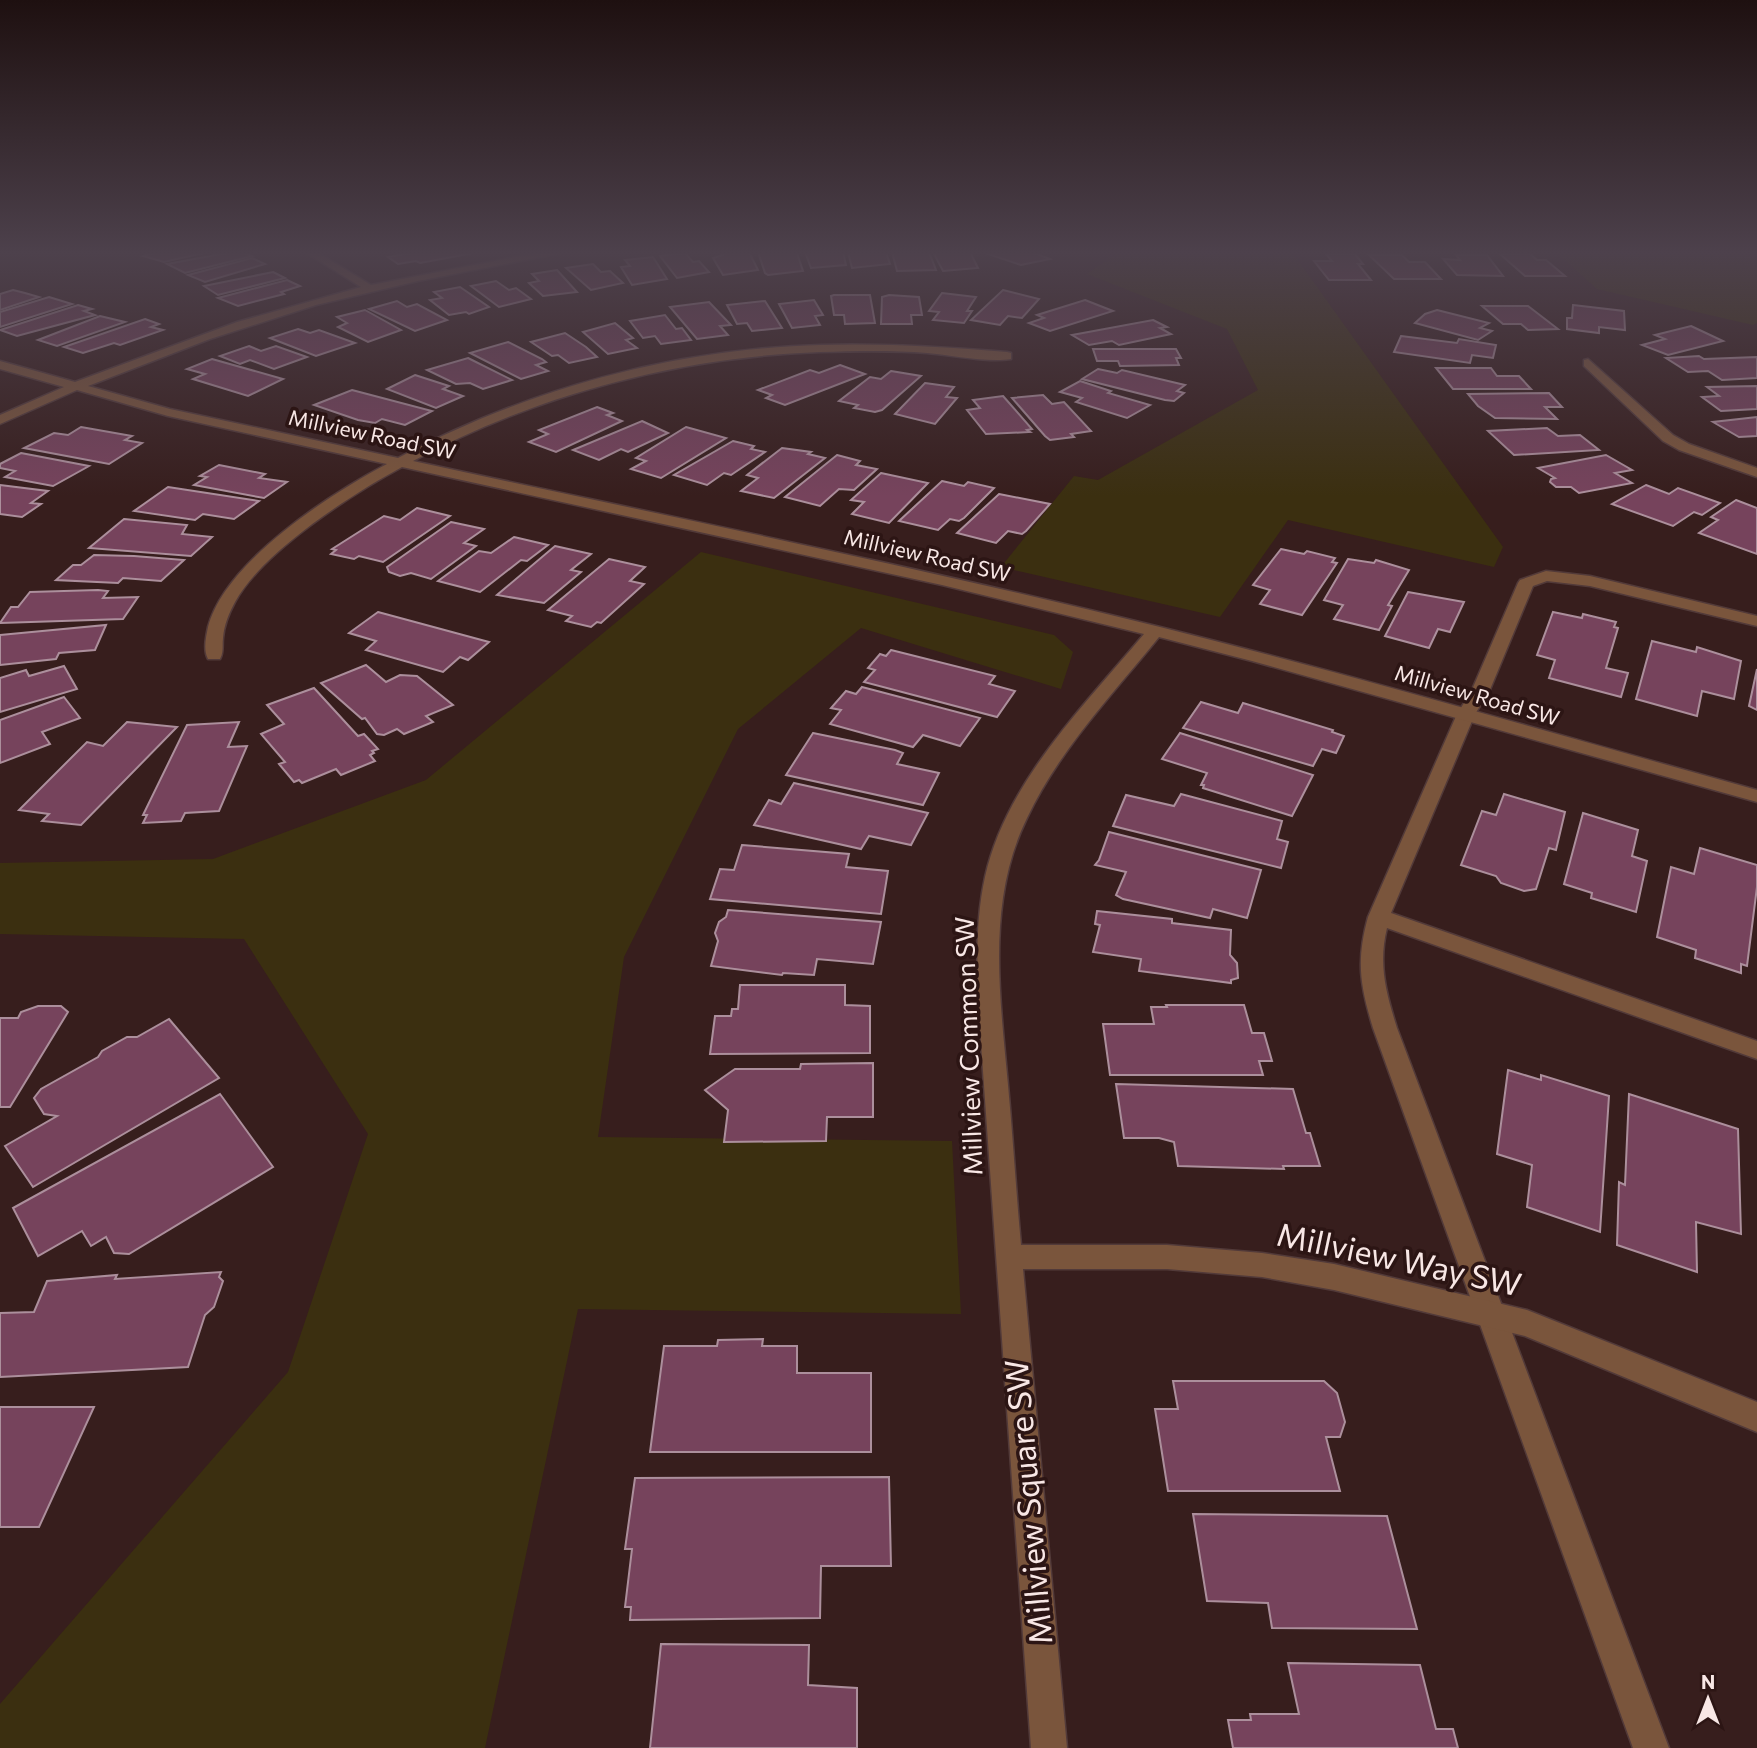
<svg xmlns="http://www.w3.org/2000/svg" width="1757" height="1748" font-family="Commissioner,sans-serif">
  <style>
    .green { fill: #3b2f10 }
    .building { fill: #76435c; stroke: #ac8f9c; stroke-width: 2 }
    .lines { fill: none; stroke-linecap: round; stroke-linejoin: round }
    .lane-casing { stroke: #523a39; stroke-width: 3 }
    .street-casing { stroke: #523a39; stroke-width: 3 }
    .lane { fill: #7a553c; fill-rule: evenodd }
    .street { fill: #7a553c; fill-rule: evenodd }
    .labels { text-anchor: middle; stroke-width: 7; stroke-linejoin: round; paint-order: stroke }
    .far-street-label { font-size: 21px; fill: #f8e7e5; stroke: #2c1514 }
    .street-label { font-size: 26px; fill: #f8e7e5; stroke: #2c1514 }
    .near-street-label { font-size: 32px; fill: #f8e7e5; stroke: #2c1514 }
  </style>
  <rect width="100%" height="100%" fill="#371e1d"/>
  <g class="green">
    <path d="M 1119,252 L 1292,252 L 1503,547 L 1494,567 L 1288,520 L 1220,617 L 1001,567 L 1074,476 L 1098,480 L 1258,390 L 1227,329 L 1087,274 Z"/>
    <path d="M 1556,252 L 1744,252 L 1757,260 L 1757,323 L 1753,325 L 1597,289 Z"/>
    <path d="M 701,552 L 1054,635 L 1073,652 L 1061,689 L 861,628 L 738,729 L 624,957 L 598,1137 L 952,1141 L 961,1314 L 578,1309 L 485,1748 L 0,1748 L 0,1704 L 288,1372 L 368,1134 L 244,939 L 0,934 L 0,863 L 213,859 L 426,780 Z"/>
  </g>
  <g class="building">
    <path d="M 157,252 L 208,252 L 164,262 L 143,256 Z"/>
    <path d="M 232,252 L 242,252 L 252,256 L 185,273 L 167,264 Z"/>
    <path d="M 417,252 L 464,252 L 468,254 L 420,263 L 416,261 L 398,264 L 388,257 Z"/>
    <path d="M 722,252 L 749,252 L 758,270 L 723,275 L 713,258 L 723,255 Z"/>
    <path d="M 758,252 L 797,253 L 803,271 L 768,275 L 765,273 Z"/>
    <path d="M 805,252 L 843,252 L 846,265 L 811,268 Z"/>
    <path d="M 848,252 L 886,252 L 890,264 L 852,268 Z"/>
    <path d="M 892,252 L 929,252 L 936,270 L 897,271 Z"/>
    <path d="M 933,252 L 970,252 L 978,268 L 943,271 Z"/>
    <path d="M 987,252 L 1032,252 L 1050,259 L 1021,265 L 985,253 Z"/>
    <path d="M 685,253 L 693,262 L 699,261 L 709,272 L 677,278 L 660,256 Z"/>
    <path d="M 1529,253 L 1537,260 L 1546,260 L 1565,276 L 1525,276 L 1500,254 Z"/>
    <path d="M 1326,254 L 1355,254 L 1363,264 L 1358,264 L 1371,280 L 1329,280 L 1314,261 L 1332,261 Z"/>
    <path d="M 1369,255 L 1402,255 L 1409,262 L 1425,262 L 1441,279 L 1394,279 Z"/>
    <path d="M 1456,255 L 1487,255 L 1503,276 L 1457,275 L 1443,259 L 1460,260 Z"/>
    <path d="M 653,257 L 667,279 L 632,285 L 621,267 L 630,266 L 625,260 Z"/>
    <path d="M 252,258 L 265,264 L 205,282 L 188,275 Z"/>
    <path d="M 593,264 L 601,272 L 610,271 L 623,283 L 591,290 L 566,268 Z"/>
    <path d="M 557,270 L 577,292 L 543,296 L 529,283 L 539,281 L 532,274 Z"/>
    <path d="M 273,272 L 285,278 L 218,295 L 204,286 Z"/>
    <path d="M 287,280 L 300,286 L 281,292 L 284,294 L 238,306 L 218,298 Z"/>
    <path d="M 496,281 L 509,290 L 516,288 L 531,299 L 499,307 L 471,286 Z"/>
    <path d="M 460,287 L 489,307 L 469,314 L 466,312 L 449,315 L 430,300 L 442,298 L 434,292 Z"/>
    <path d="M 13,290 L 25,293 L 39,297 L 0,310 L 0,294 Z"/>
    <path d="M 1003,290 L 1039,299 L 1022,318 L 1008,316 L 1000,325 L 971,320 Z"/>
    <path d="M 942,293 L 976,297 L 967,311 L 972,311 L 964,323 L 933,320 L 939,312 L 929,311 Z"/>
    <path d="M 834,295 L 870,295 L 875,323 L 845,324 L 844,315 L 834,315 L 831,296 Z"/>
    <path d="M 889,295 L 919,297 L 922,315 L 911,315 L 912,324 L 881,324 L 882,297 Z"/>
    <path d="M 49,297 L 72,304 L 0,327 L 0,312 Z"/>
    <path d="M 814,300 L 823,315 L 815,316 L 820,325 L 792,328 L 779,304 Z"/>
    <path d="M 1085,300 L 1113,311 L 1050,331 L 1029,323 L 1044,318 L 1037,315 Z"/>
    <path d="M 397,301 L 407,307 L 417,304 L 447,320 L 415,331 L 369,309 Z"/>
    <path d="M 765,301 L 782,328 L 752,331 L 747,323 L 737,324 L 727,305 Z"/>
    <path d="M 709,302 L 731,325 L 720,326 L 728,335 L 697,339 L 670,307 Z"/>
    <path d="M 78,305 L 92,309 L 84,311 L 95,315 L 17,336 L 0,330 Z"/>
    <path d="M 1573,305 L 1624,311 L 1625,330 L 1599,327 L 1599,333 L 1567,329 L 1567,318 L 1572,318 Z"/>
    <path d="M 1482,306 L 1528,306 L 1558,329 L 1528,330 L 1521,324 L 1503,324 Z"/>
    <path d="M 365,310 L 401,330 L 368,342 L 338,327 L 347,323 L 337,317 Z"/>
    <path d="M 1437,310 L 1489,323 L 1480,328 L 1492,331 L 1478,340 L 1415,323 L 1425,314 Z"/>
    <path d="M 665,315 L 676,329 L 682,328 L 691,340 L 661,344 L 655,336 L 643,338 L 630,321 Z"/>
    <path d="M 100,316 L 125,322 L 57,346 L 38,340 Z"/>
    <path d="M 145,319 L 159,324 L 151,327 L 163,330 L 120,345 L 114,343 L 83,353 L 64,347 Z"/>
    <path d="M 1153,320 L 1167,327 L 1160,328 L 1171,334 L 1119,345 L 1112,341 L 1089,345 L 1072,335 Z"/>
    <path d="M 615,323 L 633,338 L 626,340 L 637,348 L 608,354 L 583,332 Z"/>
    <path d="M 1691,326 L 1723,341 L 1668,355 L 1642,345 L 1665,339 L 1655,335 Z"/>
    <path d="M 298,329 L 310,333 L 319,330 L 355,343 L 316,356 L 270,338 Z"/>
    <path d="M 565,333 L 586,347 L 597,357 L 569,363 L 558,355 L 552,356 L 531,342 Z"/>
    <path d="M 1401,336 L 1457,343 L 1459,339 L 1496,345 L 1493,358 L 1472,355 L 1470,363 L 1394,352 Z"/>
    <path d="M 508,342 L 542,359 L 546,362 L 536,365 L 548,371 L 521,379 L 470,353 Z"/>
    <path d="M 249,346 L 261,351 L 276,346 L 307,357 L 274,369 L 250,360 L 240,364 L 220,356 Z"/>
    <path d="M 1093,349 L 1176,349 L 1181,358 L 1176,358 L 1179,365 L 1120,366 L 1118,361 L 1097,361 Z"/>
    <path d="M 1699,356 L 1704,359 L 1757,357 L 1757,378 L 1722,380 L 1708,371 L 1688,372 L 1666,358 Z"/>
    <path d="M 468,358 L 512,380 L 483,389 L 470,383 L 456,384 L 427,370 Z"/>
    <path d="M 212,359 L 283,379 L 248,396 L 193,379 L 205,374 L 187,369 Z"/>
    <path d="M 840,365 L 865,374 L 785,405 L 766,398 L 772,395 L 758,390 L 810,370 L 819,373 Z"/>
    <path d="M 1436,368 L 1491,368 L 1497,376 L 1519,376 L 1531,389 L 1453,389 Z"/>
    <path d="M 1098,369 L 1117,373 L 1122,370 L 1185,385 L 1177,391 L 1184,393 L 1174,401 L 1165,400 L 1082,379 Z"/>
    <path d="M 891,371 L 921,376 L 882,410 L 875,412 L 854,408 L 858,405 L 839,401 L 870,377 L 881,379 Z"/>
    <path d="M 415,375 L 449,386 L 443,389 L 463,396 L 436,408 L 387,389 Z"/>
    <path d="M 1080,381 L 1111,391 L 1108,393 L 1150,405 L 1127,418 L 1076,402 L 1082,398 L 1060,392 Z"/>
    <path d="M 925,383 L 954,387 L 946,397 L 957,398 L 935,424 L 895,414 Z"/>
    <path d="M 1757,386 L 1757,409 L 1721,411 L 1702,397 L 1719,396 L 1707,387 Z"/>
    <path d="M 352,390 L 432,411 L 405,425 L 382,419 L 375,423 L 358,420 L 314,405 Z"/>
    <path d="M 1549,393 L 1562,407 L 1545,407 L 1557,419 L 1495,418 L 1478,406 L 1468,394 Z"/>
    <path d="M 1043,395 L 1052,404 L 1064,402 L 1091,431 L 1071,434 L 1074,437 L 1050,440 L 1045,436 L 1012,398 Z"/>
    <path d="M 1003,396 L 1032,429 L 1027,430 L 1030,432 L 986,434 L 967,410 L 980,408 L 973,400 Z"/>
    <path d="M 597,407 L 613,413 L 607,415 L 622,421 L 556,452 L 529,442 L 548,434 L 539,430 Z"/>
    <path d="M 1757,417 L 1757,436 L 1739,437 L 1713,422 Z"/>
    <path d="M 642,421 L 668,433 L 628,452 L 621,449 L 599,460 L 573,450 Z"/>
    <path d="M 81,427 L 132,436 L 125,440 L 142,443 L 109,464 L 24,448 L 54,433 L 68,435 Z"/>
    <path d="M 686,427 L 726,438 L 661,478 L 631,469 L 646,461 L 636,458 Z"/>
    <path d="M 1547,428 L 1558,436 L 1580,435 L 1599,450 L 1514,455 L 1488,431 Z"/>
    <path d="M 733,441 L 754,446 L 751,449 L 765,452 L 731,475 L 724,473 L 707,485 L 674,475 Z"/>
    <path d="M 782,448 L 811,452 L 808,454 L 825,458 L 774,498 L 741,491 L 758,478 L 747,475 Z"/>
    <path d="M 21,453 L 89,466 L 53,486 L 5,477 L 15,471 L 0,468 L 0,464 Z"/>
    <path d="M 837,455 L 860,461 L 856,465 L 877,469 L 854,490 L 839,489 L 820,506 L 785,497 Z"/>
    <path d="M 1606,455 L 1632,470 L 1615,473 L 1632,483 L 1579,493 L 1571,487 L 1556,487 L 1550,482 L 1551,479 L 1555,478 L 1538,468 Z"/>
    <path d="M 219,465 L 265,474 L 259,478 L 287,482 L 264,498 L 194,485 L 207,477 L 200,476 Z"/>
    <path d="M 881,473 L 928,483 L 889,523 L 852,514 L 864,502 L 851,500 Z"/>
    <path d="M 942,481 L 964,486 L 968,482 L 994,488 L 964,518 L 959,521 L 950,519 L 938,530 L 899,521 Z"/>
    <path d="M 0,485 L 48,491 L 31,503 L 41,504 L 22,517 L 0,514 Z"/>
    <path d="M 1646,485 L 1669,494 L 1678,488 L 1720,503 L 1702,515 L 1694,512 L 1673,526 L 1612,504 Z"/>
    <path d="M 168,487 L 259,501 L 234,519 L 203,514 L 195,520 L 134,511 Z"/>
    <path d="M 999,494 L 1050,504 L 1026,531 L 1022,534 L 1008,531 L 996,543 L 957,533 Z"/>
    <path d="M 1736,500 L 1757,508 L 1757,554 L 1699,533 L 1718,520 L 1711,517 Z"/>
    <path d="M 417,508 L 450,516 L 383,562 L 359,556 L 354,559 L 331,554 L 336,550 L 332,549 L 384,516 L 400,520 Z"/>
    <path d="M 124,519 L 187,525 L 182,534 L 212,537 L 191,556 L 89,548 Z"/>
    <path d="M 451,522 L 484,529 L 464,543 L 476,546 L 431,579 L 411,573 L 400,576 L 389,572 L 387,567 Z"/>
    <path d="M 514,537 L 548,545 L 527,561 L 521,560 L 480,592 L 438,581 L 479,551 L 491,553 Z"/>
    <path d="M 555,546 L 591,554 L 571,570 L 581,572 L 544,603 L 497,595 Z"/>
    <path d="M 1281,549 L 1304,554 L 1307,551 L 1335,558 L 1332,562 L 1337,563 L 1302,615 L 1260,604 L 1270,590 L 1253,585 Z"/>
    <path d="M 94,555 L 134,556 L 184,560 L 161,581 L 123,578 L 118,583 L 56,580 L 73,565 L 81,565 Z"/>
    <path d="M 609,559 L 645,567 L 630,581 L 644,584 L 601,623 L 597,622 L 591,627 L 566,621 L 572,616 L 548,610 Z"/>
    <path d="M 1348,559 L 1374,563 L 1376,560 L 1409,570 L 1388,605 L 1392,606 L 1379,630 L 1334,619 L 1343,605 L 1324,600 Z"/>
    <path d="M 98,590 L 108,591 L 103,598 L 138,597 L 123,619 L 0,623 L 11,607 L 18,607 L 30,592 Z"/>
    <path d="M 1408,592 L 1464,602 L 1450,632 L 1438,629 L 1429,648 L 1385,636 Z"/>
    <path d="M 378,612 L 489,642 L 468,660 L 460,657 L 443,672 L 366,650 L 376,641 L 349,633 Z"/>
    <path d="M 1553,612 L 1582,618 L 1583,614 L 1616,622 L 1614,627 L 1618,628 L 1606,668 L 1628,673 L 1621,697 L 1549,678 L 1555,660 L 1537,655 Z"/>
    <path d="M 106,625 L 95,650 L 59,653 L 56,659 L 0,665 L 0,635 Z"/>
    <path d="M 1652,641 L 1696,652 L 1697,647 L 1741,661 L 1734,699 L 1702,691 L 1697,716 L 1636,699 Z"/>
    <path d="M 891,650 L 995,676 L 989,684 L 1015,691 L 997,717 L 864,682 L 875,670 L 868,668 L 880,654 L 886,656 Z"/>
    <path d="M 366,665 L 386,682 L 400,675 L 417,676 L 453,705 L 426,716 L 433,722 L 404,734 L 397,729 L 384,735 L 377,734 L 365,718 L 362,719 L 321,683 Z"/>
    <path d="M 64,666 L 77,689 L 0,712 L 0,678 L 26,670 L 29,676 Z"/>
    <path d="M 1757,669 L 1757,710 L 1749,706 Z"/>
    <path d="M 862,687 L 980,718 L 960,746 L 923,735 L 913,747 L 830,724 L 841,710 L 831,708 L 846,691 L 856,694 Z"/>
    <path d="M 314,688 L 358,736 L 364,734 L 378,749 L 372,751 L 374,753 L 370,755 L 375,761 L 341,775 L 336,769 L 302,783 L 299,780 L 294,782 L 279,764 L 285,762 L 261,734 L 284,724 L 267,705 Z"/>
    <path d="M 64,697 L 80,718 L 42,732 L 50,744 L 0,763 L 0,720 Z"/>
    <path d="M 1201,702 L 1238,713 L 1243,703 L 1333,730 L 1332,732 L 1344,736 L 1336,753 L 1322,749 L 1313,766 L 1183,728 Z"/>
    <path d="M 127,722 L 177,727 L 81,825 L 42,821 L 49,814 L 19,810 L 87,742 L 103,746 Z"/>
    <path d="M 239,722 L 228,747 L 247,746 L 219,811 L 185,813 L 181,821 L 143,823 L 147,815 L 143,815 L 187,725 Z"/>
    <path d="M 813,733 L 895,750 L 903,753 L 897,764 L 939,773 L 923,805 L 786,775 Z"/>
    <path d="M 1180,733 L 1313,775 L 1292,816 L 1203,788 L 1204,785 L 1201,785 L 1207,773 L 1162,759 Z"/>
    <path d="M 794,783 L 928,813 L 911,845 L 869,836 L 861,849 L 754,825 L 769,800 L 781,804 Z"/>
    <path d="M 1181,794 L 1282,821 L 1277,839 L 1288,842 L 1281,868 L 1113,826 L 1126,795 L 1174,806 Z"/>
    <path d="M 1504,794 L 1565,812 L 1556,850 L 1549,848 L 1536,889 L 1524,891 L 1501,883 L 1496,876 L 1461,865 L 1482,811 L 1496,815 Z"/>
    <path d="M 1583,813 L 1638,830 L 1632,856 L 1647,861 L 1636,912 L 1591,898 L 1592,893 L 1564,884 Z"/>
    <path d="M 1109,832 L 1261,870 L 1247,918 L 1213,909 L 1210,918 L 1123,899 L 1116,895 L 1126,872 L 1095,865 L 1099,860 Z"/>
    <path d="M 742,845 L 849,854 L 846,867 L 888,871 L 881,914 L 710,899 L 720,869 L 734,870 Z"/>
    <path d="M 1700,848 L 1757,865 L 1757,887 L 1747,966 L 1741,964 L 1741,973 L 1695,958 L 1696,950 L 1657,937 L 1671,867 L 1694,874 Z"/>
    <path d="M 728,910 L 881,922 L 873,964 L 817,959 L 814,975 L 783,973 L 782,975 L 711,966 L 718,941 L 715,933 L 719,922 L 726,917 Z"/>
    <path d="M 1097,911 L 1172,919 L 1172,923 L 1231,930 L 1230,955 L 1237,963 L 1238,978 L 1231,980 L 1231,983 L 1139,971 L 1141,959 L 1093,952 L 1100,925 L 1095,924 Z"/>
    <path d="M 740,985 L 845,985 L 845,1005 L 870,1006 L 870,1053 L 710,1054 L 715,1016 L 731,1016 L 732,1009 L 738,1009 Z"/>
    <path d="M 1166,1005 L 1244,1005 L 1252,1033 L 1264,1033 L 1272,1061 L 1259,1061 L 1263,1075 L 1110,1075 L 1103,1024 L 1154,1024 L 1151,1007 L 1167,1007 Z"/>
    <path d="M 38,1006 L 61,1006 L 68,1012 L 10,1107 L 0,1107 L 0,1018 L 18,1018 L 21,1012 Z"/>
    <path d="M 169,1019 L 219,1078 L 33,1187 L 5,1146 L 57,1116 L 44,1114 L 34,1098 L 41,1089 L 98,1057 L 102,1051 L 127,1037 L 137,1037 Z"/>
    <path d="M 873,1063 L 873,1117 L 827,1117 L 826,1141 L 724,1142 L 728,1110 L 705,1090 L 735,1069 L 800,1069 L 801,1064 Z"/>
    <path d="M 1508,1070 L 1541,1080 L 1541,1075 L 1609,1096 L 1600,1232 L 1527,1207 L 1532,1165 L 1497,1154 Z"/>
    <path d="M 1116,1084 L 1293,1089 L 1306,1133 L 1310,1133 L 1320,1166 L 1283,1166 L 1284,1169 L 1178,1166 L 1174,1142 L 1159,1138 L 1124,1138 Z"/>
    <path d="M 220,1094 L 273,1167 L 129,1254 L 114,1253 L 106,1237 L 91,1246 L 82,1231 L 38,1256 L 13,1208 Z"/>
    <path d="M 1629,1094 L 1738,1129 L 1741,1234 L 1696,1222 L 1697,1272 L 1617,1245 L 1619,1182 L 1625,1185 Z"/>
    <path d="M 221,1272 L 219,1277 L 223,1281 L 214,1307 L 205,1315 L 188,1367 L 0,1377 L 0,1313 L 34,1312 L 47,1281 L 117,1275 L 115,1279 Z"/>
    <path d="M 763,1339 L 762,1346 L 797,1346 L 797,1373 L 871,1373 L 871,1452 L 650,1452 L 664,1346 L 717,1346 L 718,1340 Z"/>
    <path d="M 1173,1381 L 1324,1381 L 1337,1393 L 1345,1422 L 1340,1437 L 1326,1437 L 1340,1491 L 1168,1491 L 1155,1409 L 1178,1409 Z"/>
    <path d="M 0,1407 L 94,1407 L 39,1527 L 0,1527 Z"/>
    <path d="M 889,1477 L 891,1566 L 821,1566 L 820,1618 L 630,1620 L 631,1607 L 625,1607 L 632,1549 L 625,1549 L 635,1478 Z"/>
    <path d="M 1193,1514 L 1387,1516 L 1417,1629 L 1272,1628 L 1268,1603 L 1207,1601 Z"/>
    <path d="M 661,1644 L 809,1645 L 808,1685 L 857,1688 L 857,1748 L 650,1748 Z"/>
    <path d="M 1288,1663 L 1420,1665 L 1436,1729 L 1453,1729 L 1458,1748 L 1233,1748 L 1228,1720 L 1251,1720 L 1250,1714 L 1299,1714 Z"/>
  </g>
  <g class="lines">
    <g class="lane-casing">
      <path id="lane" d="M 1546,571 L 1590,576 L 1757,616 L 1757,626 L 1590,586 L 1547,581 L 1533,586 L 1489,692 L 1475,714 L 1391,913 L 1757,1041 L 1757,1059 L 1387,928 C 1378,964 1386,993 1397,1028 L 1669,1748 L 1633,1748 L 1373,1028 C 1360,985 1356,961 1368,917 L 1457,714 L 1471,692 L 1518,583 L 1520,580 Z"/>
    </g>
    <g class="street-casing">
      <g id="street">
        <path d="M 305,252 L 317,252 L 371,285 L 525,255 L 566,252 L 418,281 L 316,305 L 210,339 L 88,386 L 170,409 L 398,458 C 528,389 674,349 821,345 C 883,343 945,347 1007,352 L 1011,353 L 1011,359 C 988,363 951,355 927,353 C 892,350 855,351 820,352 C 679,357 538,394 413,461 C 662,515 913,566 1160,627 C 1360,677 1558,735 1757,790 L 1757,802 L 1252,661 L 1159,637 C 1112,695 1059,750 1027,818 C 986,901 1000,997 1008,1085 C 1013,1138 1016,1192 1021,1245 L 1167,1245 L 1262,1253 L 1334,1264 L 1527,1310 L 1757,1402 L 1757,1432 L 1525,1336 L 1334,1290 L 1262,1277 L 1167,1269 L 1023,1269 L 1067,1748 L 1031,1748 L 979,1015 C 977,969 975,922 985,877 C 1006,782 1084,706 1144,634 L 942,585 L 402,467 C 352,494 262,552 235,602 C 229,613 224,625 223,638 C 222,645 224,652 220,659 L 208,659 C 203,650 206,637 208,627 C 225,562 330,494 387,464 L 168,416 L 77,390 L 0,424 L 0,415 L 64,387 L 0,369 L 0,361 L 75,382 L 237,322 L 361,287 Z"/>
        <path d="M 1588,359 L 1673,435 L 1689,444 L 1757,468 L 1757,477 L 1679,450 L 1663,441 L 1584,366 L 1584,360 Z"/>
      </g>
    </g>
    <use href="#lane" class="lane"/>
    <use href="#street" class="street"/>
  </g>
  <linearGradient id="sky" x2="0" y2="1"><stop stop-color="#1e1010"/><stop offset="0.51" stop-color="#4d414c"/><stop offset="1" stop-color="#4d414c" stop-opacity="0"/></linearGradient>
  <rect width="1757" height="496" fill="url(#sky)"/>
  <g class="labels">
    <g class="far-street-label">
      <text transform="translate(372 435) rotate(12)" y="7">Millview Road SW</text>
      <text transform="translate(927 556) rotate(13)" y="7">Millview Road SW</text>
      <text transform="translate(1477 696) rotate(16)" y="7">Millview Road SW</text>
    </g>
    <g class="street-label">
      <text transform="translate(969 1046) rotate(-92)" y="9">Millview Common SW</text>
    </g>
    <g class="near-street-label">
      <text transform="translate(1399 1260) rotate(12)" y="11">Millview Way SW</text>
      <text transform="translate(1029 1502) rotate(-95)" y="11">Millview Square SW</text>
    </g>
  </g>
  <g transform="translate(1708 1699)" stroke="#2c1514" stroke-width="5" paint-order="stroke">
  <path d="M0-5L12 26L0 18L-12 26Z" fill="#f8e7e5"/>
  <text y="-10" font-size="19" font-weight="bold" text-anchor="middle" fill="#f8e7e5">N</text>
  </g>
</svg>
